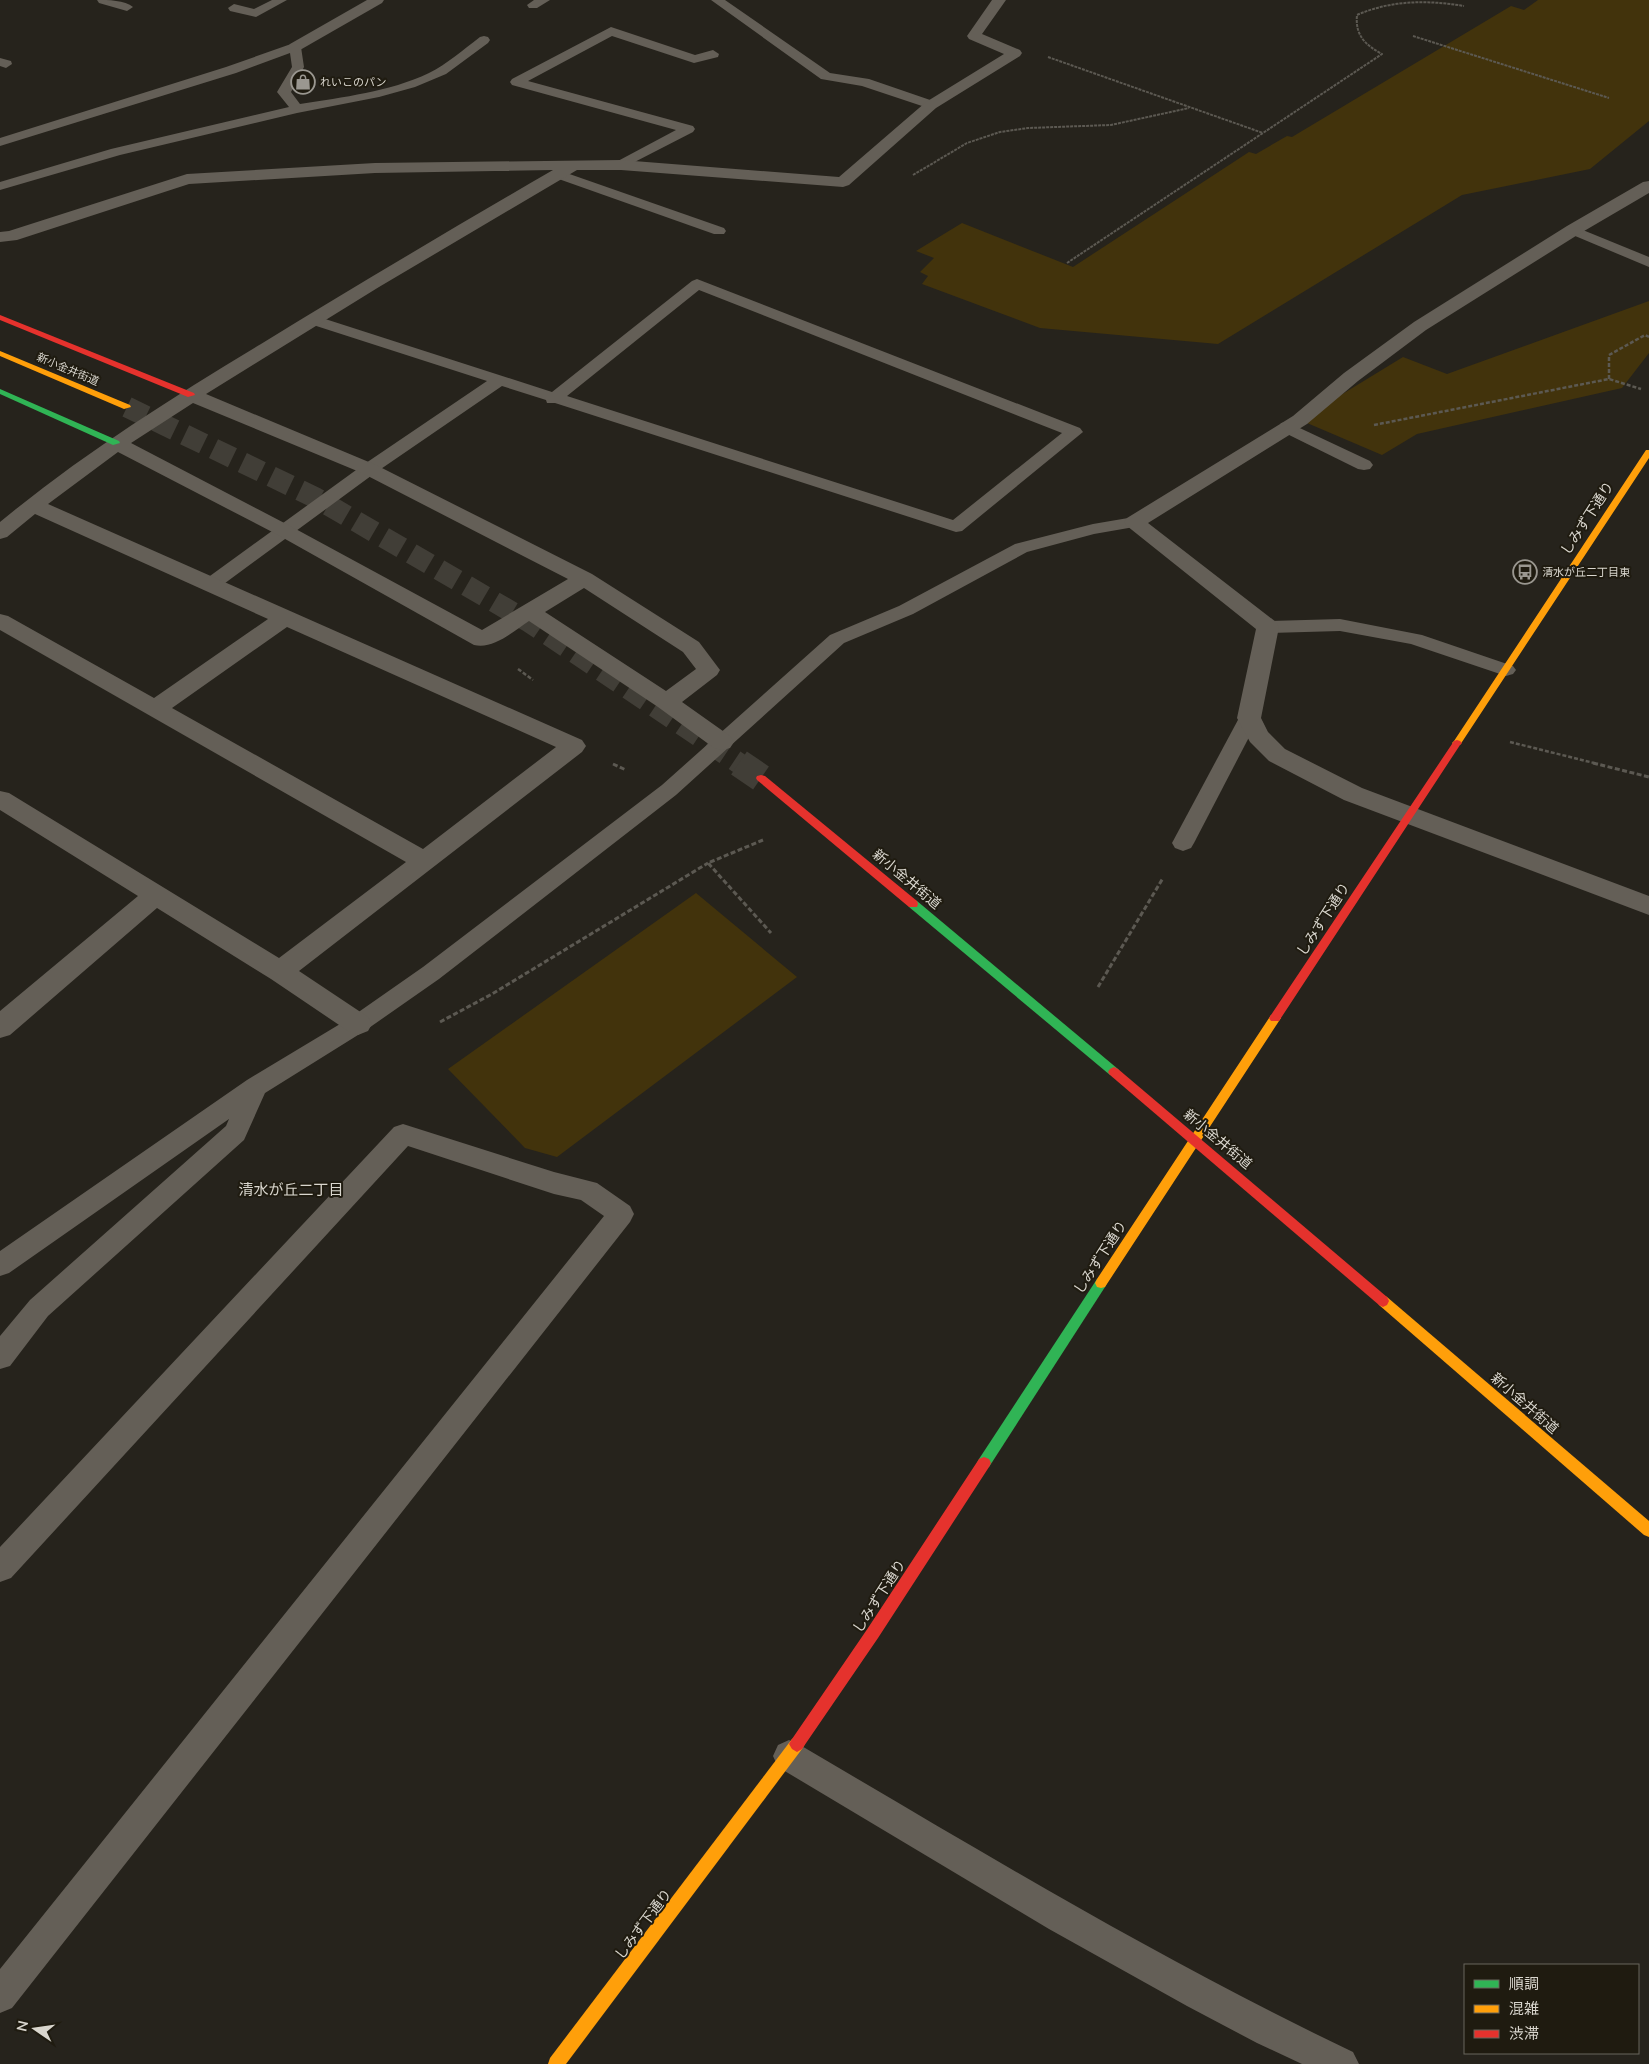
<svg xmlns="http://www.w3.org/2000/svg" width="1649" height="2064" font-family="Mulish,'Noto Sans JP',sans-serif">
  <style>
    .green { fill: #42330c }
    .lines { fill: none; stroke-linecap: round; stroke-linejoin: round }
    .secondary-tunnel-far1 { stroke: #413e37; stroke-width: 21; stroke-dasharray: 21 11; stroke-linecap: butt }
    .secondary-tunnel { stroke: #413e37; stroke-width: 28; stroke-dasharray: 28 14; stroke-linecap: butt }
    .path-far2 { stroke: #5c5952; stroke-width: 2; stroke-dasharray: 3 1; stroke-linecap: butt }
    .path-far1 { stroke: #5c5952; stroke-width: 2.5; stroke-dasharray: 4 2; stroke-linecap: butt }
    .path { stroke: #5c5952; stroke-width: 3; stroke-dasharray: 5 2.5; stroke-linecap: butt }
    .lane { fill: #645f57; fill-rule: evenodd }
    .street { fill: #645f57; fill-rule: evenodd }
    .fast { fill: #30b455; fill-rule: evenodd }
    .slow { fill: #ff9f0a; fill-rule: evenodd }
    .jam { fill: #e5322d; fill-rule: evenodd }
    .labels { text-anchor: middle; stroke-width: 4; stroke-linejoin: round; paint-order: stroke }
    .far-poi-label { font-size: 11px; fill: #d9d6ce; stroke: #1f1b10; text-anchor: start }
    .far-street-label { font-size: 11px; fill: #d9d6ce; stroke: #1f1b10 }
    .street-label { font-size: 14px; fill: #d9d6ce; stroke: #1f1b10 }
    .neighbourhood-label { font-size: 15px; fill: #d9d6ce; stroke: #1f1b10 }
  </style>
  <rect width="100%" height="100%" fill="#26231c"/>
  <g class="green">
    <path d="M 1538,0 L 1649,0 L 1649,121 L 1590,169 L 1462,195 L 1218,344 L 1040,328 L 922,284 L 928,276 L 920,272 L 934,258 L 916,251 L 962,223 L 1073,267 L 1249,152 L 1256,154 L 1287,136 L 1292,137 L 1511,6 L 1524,10 Z"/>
    <path d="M 1649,301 L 1649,353 L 1622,388 L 1417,434 L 1382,455 L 1300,420 L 1403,357 L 1447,374 Z"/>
    <path d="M 696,893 L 797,977 L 557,1157 L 525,1148 L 448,1069 Z"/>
  </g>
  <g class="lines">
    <path class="secondary-tunnel-far1" d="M 127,407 L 316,498 L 529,622 L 740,764"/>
    <path class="secondary-tunnel" d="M 739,763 L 761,778"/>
    <g class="path-far2">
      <path d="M 1413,36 L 1609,98"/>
      <path d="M 1048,57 L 1263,133"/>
      <path d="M 913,175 L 967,143 L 1000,132 L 1028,128 L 1111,125 L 1189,108"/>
      <path d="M 1067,263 L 1382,54 C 1365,45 1355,35 1357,15 C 1391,0 1428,0 1464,6"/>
    </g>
    <g class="path-far1">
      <path d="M 1609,379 L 1609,355 L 1645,335 L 1649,337"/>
      <path d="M 1374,425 L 1609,379 L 1641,389"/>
      <path d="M 518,669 L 533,680"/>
      <path d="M 1510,742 L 1598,764"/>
    </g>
    <g class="path">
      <path d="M 1593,763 L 1649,777"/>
      <path d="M 613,764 L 626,770"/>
      <path d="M 763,840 L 708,863 L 771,933"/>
      <path d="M 1098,987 L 1163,878"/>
      <path d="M 440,1022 L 492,994 L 708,863"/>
    </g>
    <g class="lane">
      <path d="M 97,0 C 108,0 125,0 133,7 L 127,11 L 99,3 Z"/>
      <path d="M 272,0 L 287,0 L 256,17 L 230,11 L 228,8 L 234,4 L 254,9 Z"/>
      <path d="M 534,0 L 550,0 L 537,8 L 529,8 L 527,5 Z"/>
      <path d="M 711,0 L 725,0 L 830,73 L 869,79 L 936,102 L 938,105 L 931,109 L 862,86 L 821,79 Z"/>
      <path d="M 611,27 L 695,55 L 713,50 L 719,54 L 718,57 L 694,63 L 612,36 L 528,81 L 693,126 L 695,129 L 693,132 L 621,169 L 614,165 L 616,162 L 676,130 L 512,85 L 510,82 L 512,79 Z"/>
      <path d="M 484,36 L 488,37 L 490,40 L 488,43 L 446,74 L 415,87 L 379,97 L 297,113 L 120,155 L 0,190 L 0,182 L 111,149 L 289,107 L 277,92 L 292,67 L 290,53 L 236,73 L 0,146 L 0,138 L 226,67 L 291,44 L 295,43 L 301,47 L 304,67 L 291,92 L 300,104 C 343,97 389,92 429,73 C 447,64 463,50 480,37 Z"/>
      <path d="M 0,58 L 11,61 L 12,64 L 6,68 L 0,66 Z"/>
      <path d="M 558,170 L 724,228 L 726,231 L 724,234 L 714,234 L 553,177 L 551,174 L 553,171 Z"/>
      <path d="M 1573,226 L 1649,257 L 1649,267 L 1568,233 L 1566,230 L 1568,227 Z"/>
      <path d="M 697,279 L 1080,428 L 1083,432 L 962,531 L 956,532 L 555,403 L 547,403 L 546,400 L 502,386 L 375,473 L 217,589 L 210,591 L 203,589 L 201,585 L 203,581 L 363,465 L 487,381 L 307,323 L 305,320 L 307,317 L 319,317 L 552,392 L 692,281 ZM 699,290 L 1062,433 L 953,520 L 567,396 Z"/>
      <path d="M 1287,422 L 1370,461 L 1373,465 L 1370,469 L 1364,470 L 1358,469 L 1281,431 L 1279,427 L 1281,423 Z"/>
      <path d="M 1134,517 L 1140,518 L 1143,522 L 1140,526 L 1094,534 L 1027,552 L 913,614 L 844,643 L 676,795 L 439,979 L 366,1030 L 265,1093 L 244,1140 L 48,1316 L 10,1366 L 0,1369 L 0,1336 L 30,1300 L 226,1126 L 229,1119 L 9,1273 L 0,1276 L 0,1251 L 247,1080 L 350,1018 L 423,967 L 662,785 L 830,635 L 899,606 L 1015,544 L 1093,524 Z"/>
      <path d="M 1340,619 L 1422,635 L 1513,666 L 1516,670 L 1513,674 L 1506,676 L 1411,644 L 1340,631 L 1268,633 L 1261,631 L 1258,627 L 1261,623 L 1268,621 Z"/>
      <path d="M 1249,711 L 1256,713 L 1259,718 L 1194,843 L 1191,848 L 1183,851 L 1175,848 L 1172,843 L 1239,718 L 1242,713 Z"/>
      <path d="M 403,1124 L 554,1172 L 597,1183 L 630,1206 L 634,1214 L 630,1222 L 12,2008 L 0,2013 L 0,1969 L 604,1216 L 581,1200 L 554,1194 L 408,1146 L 11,1578 L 0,1582 L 0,1547 L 394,1127 Z"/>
      <path d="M 789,1740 L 800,1745 C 982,1852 1162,1961 1353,2052 L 1359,2064 L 1302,2064 L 1257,2043 L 1187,2006 L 1049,1929 L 778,1767 L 773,1756 L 778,1745 Z"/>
    </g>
    <g class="street">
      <path d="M 367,0 L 384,0 L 382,3 L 300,50 L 290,50 L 288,47 L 290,44 Z"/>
      <path d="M 992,0 L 1006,0 L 982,34 L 1020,50 L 1022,53 L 1020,56 L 936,108 L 849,185 L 843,187 L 621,170 L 577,170 L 379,287 L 206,394 L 376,465 L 592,574 L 699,642 L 720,670 L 717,675 L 682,702 L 730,736 L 734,742 L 730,748 L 722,750 L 714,748 L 658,707 L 529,621 C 514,631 493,650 474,645 L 278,535 L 118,452 L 48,504 L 582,740 L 586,746 L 582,752 L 299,971 L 368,1017 L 372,1024 L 368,1031 L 358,1035 L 348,1031 L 271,979 L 157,908 L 10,1035 L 0,1038 L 0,1011 L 138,896 L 0,810 L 0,791 L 9,793 L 279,958 L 406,862 L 0,630 L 0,614 L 8,616 L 154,698 L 268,619 L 35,514 L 7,537 L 0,539 L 0,522 C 81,455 170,399 261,344 C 357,285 455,227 553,170 L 375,173 L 189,184 L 17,240 L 0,242 L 0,232 L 9,231 L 187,174 L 375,163 L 621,160 L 839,177 L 926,102 L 1004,54 L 969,39 L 967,36 ZM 193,403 L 362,473 L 568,579 L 482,630 L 292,527 L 131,443 ZM 584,588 L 683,652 L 696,669 L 666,691 L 545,612 ZM 287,627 L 556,747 L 423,849 L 172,708 Z"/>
      <path d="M 1649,181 L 1649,193 L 1579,234 L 1426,330 L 1358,381 L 1307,424 L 1148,523 L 1276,622 L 1279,627 L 1261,718 L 1268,732 L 1285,749 L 1362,788 L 1649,896 L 1649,915 L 1344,800 L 1269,761 L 1250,742 L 1237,718 L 1256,629 L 1127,526 L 1124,522 L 1127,518 L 1293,416 L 1344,373 L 1414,322 L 1567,226 L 1643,182 Z"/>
    </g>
    <g class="fast">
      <path d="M 0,389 L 119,441 L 120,443 L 113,445 L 0,394 Z"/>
      <path d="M 913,900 L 917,901 L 1118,1069 L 1120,1072 L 1118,1075 L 1110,1075 L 909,907 L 908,904 Z"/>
      <path d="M 1101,1278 L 1105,1279 L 1107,1283 L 1105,1287 L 989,1467 L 984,1469 L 979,1467 L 977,1463 L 979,1459 L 1097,1279 Z"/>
    </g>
    <g class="slow">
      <path d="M 0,351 L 130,405 L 131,407 L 124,409 L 0,356 Z"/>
      <path d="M 1646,450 L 1649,450 L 1649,458 L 1460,745 L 1454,745 L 1452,743 L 1454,741 Z"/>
      <path d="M 1275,1014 L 1279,1015 L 1281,1018 L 1279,1021 L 1105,1287 L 1101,1288 L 1097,1287 L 1095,1283 L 1097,1279 L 1271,1015 Z"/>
      <path d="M 1383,1295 L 1387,1297 L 1649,1521 L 1649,1537 L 1644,1535 L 1379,1305 L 1377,1301 L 1379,1297 Z"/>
      <path d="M 797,1736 L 802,1739 L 805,1744 L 802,1749 L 566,2064 L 548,2064 L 550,2058 L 792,1739 Z"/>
    </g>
    <g class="jam">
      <path d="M 0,315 L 194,393 L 195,395 L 188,397 L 0,320 Z"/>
      <path d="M 1457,740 L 1460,741 L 1462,743 L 1460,745 L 1279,1021 L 1271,1021 L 1269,1018 L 1271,1015 L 1454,741 Z"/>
      <path d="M 761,775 L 765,776 L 917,901 L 918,904 L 917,907 L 909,907 L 757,780 L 756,778 L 757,776 Z"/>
      <path d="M 1114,1067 L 1118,1069 L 1387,1297 L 1389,1301 L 1387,1305 L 1383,1307 L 1379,1305 L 1110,1075 L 1108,1072 L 1110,1069 Z"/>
      <path d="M 984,1457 L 989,1459 L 991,1463 L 989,1467 L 878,1638 L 802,1749 L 797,1752 L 792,1749 L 789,1744 L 792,1739 L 868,1628 L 979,1459 Z"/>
    </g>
  </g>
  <defs>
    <g id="shop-ring" transform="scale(1.25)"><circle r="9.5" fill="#1f1b10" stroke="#9a9790" stroke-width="1.5"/><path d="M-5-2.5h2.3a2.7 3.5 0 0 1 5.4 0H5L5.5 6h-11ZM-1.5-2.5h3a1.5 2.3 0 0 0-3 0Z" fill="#9a9790"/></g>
    <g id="bus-ring" transform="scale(1.25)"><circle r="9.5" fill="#1f1b10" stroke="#9a9790" stroke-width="1.5"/><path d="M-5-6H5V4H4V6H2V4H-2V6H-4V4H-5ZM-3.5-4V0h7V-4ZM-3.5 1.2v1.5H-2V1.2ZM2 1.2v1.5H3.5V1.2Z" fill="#9a9790"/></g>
  </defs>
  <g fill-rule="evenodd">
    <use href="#shop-ring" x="303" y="82"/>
    <use href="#bus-ring" x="1525" y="572"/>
  </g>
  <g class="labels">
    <g class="far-poi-label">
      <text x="320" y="86">れいこのパン</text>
      <text x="1542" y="576">清水が丘二丁目東</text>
    </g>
    <g class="far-street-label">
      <text transform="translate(68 369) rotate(23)" y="4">新小金井街道</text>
    </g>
    <g class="street-label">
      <text transform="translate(1587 518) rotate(-57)" y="5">しみず下通り</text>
      <text transform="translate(907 879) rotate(40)" y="5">新小金井街道</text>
      <text transform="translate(1323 919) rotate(-57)" y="5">しみず下通り</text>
      <text transform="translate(1218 1139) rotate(40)" y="5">新小金井街道</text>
      <text transform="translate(1100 1257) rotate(-57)" y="5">しみず下通り</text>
      <text transform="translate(1525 1403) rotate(41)" y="5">新小金井街道</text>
      <text transform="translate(879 1596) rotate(-57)" y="5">しみず下通り</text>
      <text transform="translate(643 1924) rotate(-53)" y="5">しみず下通り</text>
    </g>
    <g class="neighbourhood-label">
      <text x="291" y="1195">清水が丘二丁目</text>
    </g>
  </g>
  <rect x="1464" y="1964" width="175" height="90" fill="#1f1b10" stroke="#69665c"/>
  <rect x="1474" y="1980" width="25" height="8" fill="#30b455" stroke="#69665c"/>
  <text x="1509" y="1989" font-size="15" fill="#d9d6ce">順調</text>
  <rect x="1474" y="2005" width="25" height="8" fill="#ff9f0a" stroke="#69665c"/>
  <text x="1509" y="2014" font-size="15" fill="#d9d6ce">混雑</text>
  <rect x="1474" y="2030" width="25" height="8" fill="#e5322d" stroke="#69665c"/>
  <text x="1509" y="2039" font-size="15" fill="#d9d6ce">渋滞</text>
  <g transform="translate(35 2029) rotate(283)" stroke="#1f1b10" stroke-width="4" paint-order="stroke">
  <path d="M0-4L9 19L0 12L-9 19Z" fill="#d9d6ce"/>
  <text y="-8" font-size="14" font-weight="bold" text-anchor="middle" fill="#d9d6ce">N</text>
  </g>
</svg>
